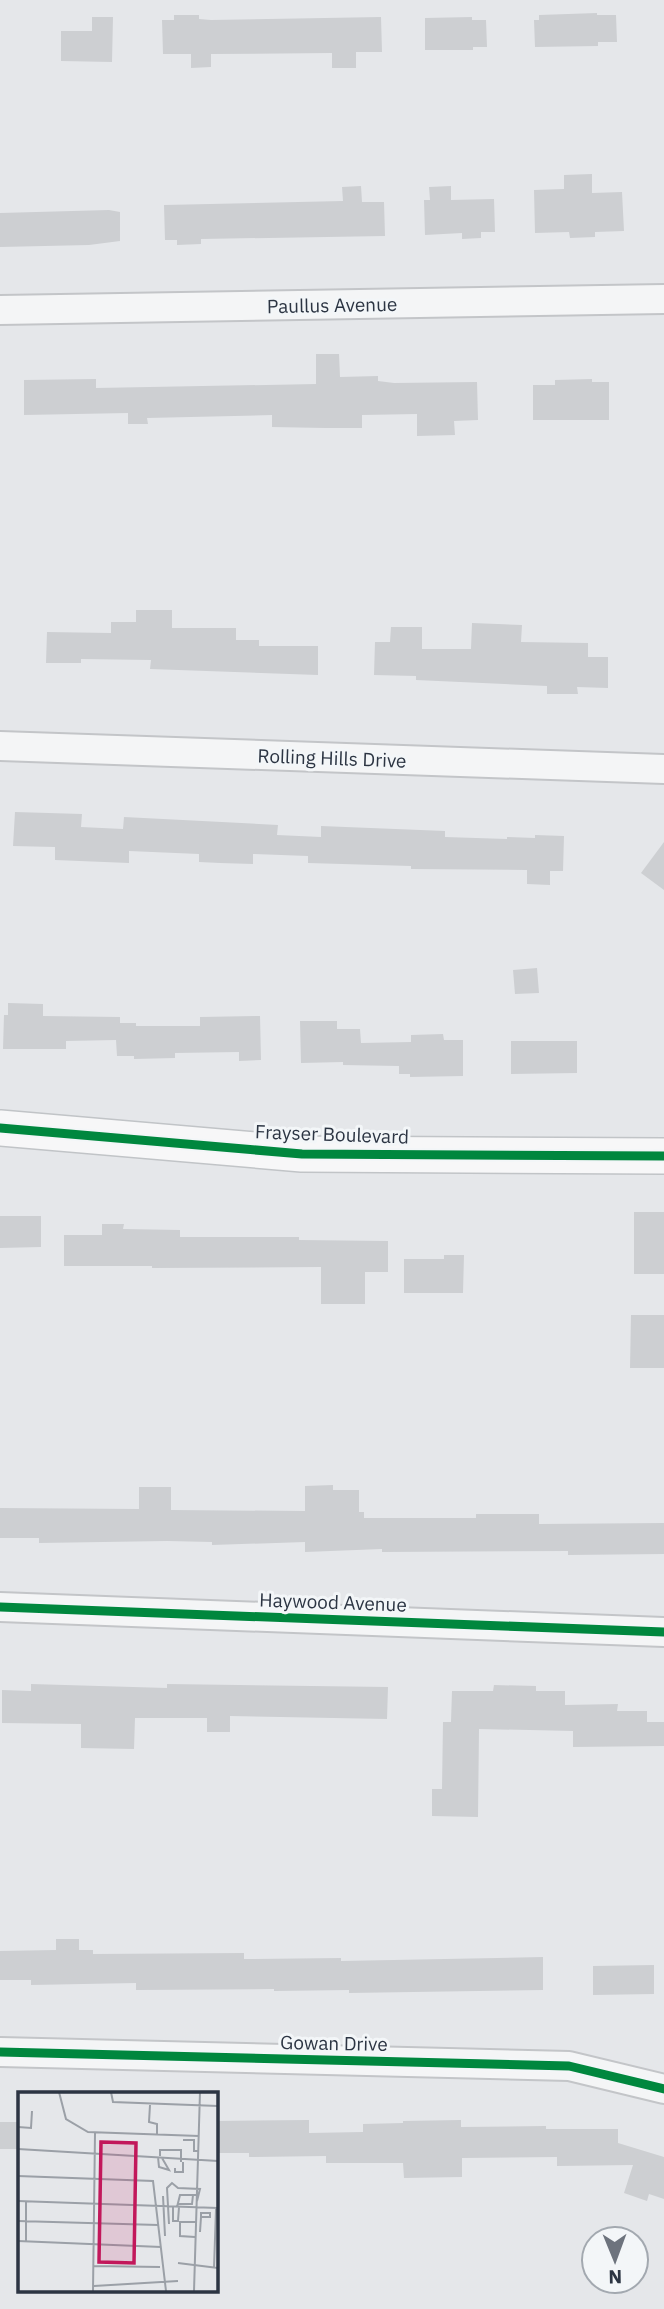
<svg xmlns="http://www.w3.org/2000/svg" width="664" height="2309" font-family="'IBM Plex Sans',sans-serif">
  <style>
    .building { fill: #cdcfd2 }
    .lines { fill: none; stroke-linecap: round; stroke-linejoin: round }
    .minor-casing { stroke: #c3c5c8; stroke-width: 32 }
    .major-casing { stroke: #c1c4c7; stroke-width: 38 }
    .minor { stroke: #f4f5f6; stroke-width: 28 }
    .major { stroke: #f7f7f8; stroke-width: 35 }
    .cycleway-casing { stroke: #f3f6f8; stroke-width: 13 }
    .cycleway { stroke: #00873e; stroke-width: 9 }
    .labels { text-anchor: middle; stroke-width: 6; stroke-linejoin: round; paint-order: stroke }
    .street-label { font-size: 19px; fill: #2c3543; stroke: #f3f6f8 }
    .inset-road { fill: none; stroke: #9ba0a7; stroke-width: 2 }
    .view { fill: #c2185b; fill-opacity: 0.15; stroke: #c2185b; stroke-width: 3.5 }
    .inset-edge { fill: none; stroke: #2c3543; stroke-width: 3.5 }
  </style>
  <rect width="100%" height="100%" fill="#e5e7ea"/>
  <g class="building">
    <path d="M 597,13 L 597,15 L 616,15 L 617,42 L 598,42 L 598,46 L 535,47 L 534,20 L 539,20 L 539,15 Z"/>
    <path d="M 174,15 L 199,15 L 199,19 L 211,20 L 381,17 L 382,52 L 356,52 L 356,68 L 332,68 L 332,53 L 211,54 L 211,67 L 191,68 L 191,54 L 163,54 L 162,20 L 174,20 Z"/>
    <path d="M 92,17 L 113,17 L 112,62 L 61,61 L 61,31 L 92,31 Z"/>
    <path d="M 472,17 L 472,20 L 486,20 L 487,47 L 473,47 L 473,50 L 425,50 L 425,18 Z"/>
    <path d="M 592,174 L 592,193 L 622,192 L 624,231 L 595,232 L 595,237 L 570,238 L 569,232 L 535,233 L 534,190 L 564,189 L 564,175 Z"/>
    <path d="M 361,186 L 362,202 L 384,202 L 385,236 L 201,239 L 201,244 L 177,245 L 177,240 L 165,240 L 164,205 L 343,201 L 342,187 Z"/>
    <path d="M 451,186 L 451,200 L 494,199 L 495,232 L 481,232 L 481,238 L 462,239 L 462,233 L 425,235 L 424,200 L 430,200 L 429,187 Z"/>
    <path d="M 109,210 L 120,212 L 120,241 L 89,245 L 0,247 L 0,213 Z"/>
    <path d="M 316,354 L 339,354 L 340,377 L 378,376 L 378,381 L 394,383 L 477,382 L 478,420 L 454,421 L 455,435 L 417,436 L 417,414 L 362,415 L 362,428 L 325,428 L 272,427 L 272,415 L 147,418 L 148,424 L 128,424 L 128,413 L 24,415 L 24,380 L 96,379 L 96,388 L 316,384 Z"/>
    <path d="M 592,379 L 592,382 L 609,382 L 609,420 L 533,420 L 533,385 L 555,385 L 555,380 Z"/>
    <path d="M 136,610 L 172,610 L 172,628 L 236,628 L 236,640 L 259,640 L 259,646 L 318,646 L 318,675 L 150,669 L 151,660 L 81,659 L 81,663 L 46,663 L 47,632 L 111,633 L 111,622 L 136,622 Z"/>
    <path d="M 472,623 L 522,625 L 521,642 L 588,643 L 588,657 L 608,657 L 608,688 L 577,687 L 578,694 L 547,694 L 547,686 L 416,680 L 416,676 L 374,675 L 375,642 L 390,642 L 391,627 L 422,627 L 422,649 L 471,649 Z"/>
    <path d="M 15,812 L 82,814 L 81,827 L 123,829 L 124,817 L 278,825 L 277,835 L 321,837 L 321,826 L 445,831 L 445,837 L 507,839 L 507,837 L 535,838 L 535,835 L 564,836 L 563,871 L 550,871 L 550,885 L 527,884 L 527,870 L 411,869 L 411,866 L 308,863 L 308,856 L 253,854 L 253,864 L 220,863 L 199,862 L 199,854 L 129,851 L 129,863 L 55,860 L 55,847 L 13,846 Z"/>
    <path d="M 664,842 L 664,890 L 641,873 Z"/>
    <path d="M 537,968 L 539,993 L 515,994 L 513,970 Z"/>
    <path d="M 8,1003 L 43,1004 L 43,1016 L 120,1017 L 120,1023 L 136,1023 L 136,1026 L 200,1026 L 200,1017 L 260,1016 L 261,1060 L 239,1061 L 239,1052 L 175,1053 L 175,1058 L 134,1059 L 134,1056 L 117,1056 L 116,1040 L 66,1041 L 66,1049 L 3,1049 L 4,1015 L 8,1015 Z"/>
    <path d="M 300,1021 L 337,1021 L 337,1029 L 360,1029 L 361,1043 L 411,1042 L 411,1035 L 443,1034 L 444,1040 L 463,1040 L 463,1076 L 410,1077 L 410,1074 L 399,1074 L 399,1066 L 343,1065 L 343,1062 L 301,1063 Z"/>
    <path d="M 511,1041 L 577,1041 L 577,1073 L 511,1074 Z"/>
    <rect x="634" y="1212" width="30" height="62"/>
    <path d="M 0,1216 L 41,1216 L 41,1247 L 0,1248 Z"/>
    <path d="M 102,1224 L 124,1224 L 123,1229 L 180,1230 L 180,1237 L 299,1237 L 299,1240 L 388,1241 L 388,1272 L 365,1272 L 365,1304 L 321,1304 L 321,1267 L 152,1268 L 152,1266 L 64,1266 L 64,1235 L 102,1235 Z"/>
    <path d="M 444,1255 L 464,1255 L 463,1293 L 404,1293 L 404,1259 L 444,1259 Z"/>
    <path d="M 631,1315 L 664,1315 L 664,1368 L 630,1368 Z"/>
    <path d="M 333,1485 L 333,1490 L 359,1490 L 359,1512 L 364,1512 L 364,1518 L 476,1518 L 476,1514 L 539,1514 L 539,1524 L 664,1523 L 664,1554 L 568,1555 L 568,1551 L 382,1552 L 382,1549 L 305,1552 L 305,1542 L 212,1545 L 212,1542 L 167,1541 L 39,1543 L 39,1538 L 0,1538 L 0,1508 L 139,1509 L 139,1487 L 171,1487 L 171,1510 L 305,1511 L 305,1486 Z"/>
    <path d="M 31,1684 L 167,1688 L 167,1684 L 388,1687 L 387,1719 L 230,1716 L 230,1732 L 207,1732 L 207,1718 L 135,1718 L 134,1749 L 81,1748 L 81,1724 L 2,1723 L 2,1690 L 31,1691 Z"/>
    <path d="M 494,1685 L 536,1686 L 536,1691 L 565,1691 L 565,1705 L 618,1704 L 617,1711 L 647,1711 L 647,1722 L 664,1722 L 664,1746 L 573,1747 L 573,1731 L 479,1729 L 478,1817 L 432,1816 L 432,1789 L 442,1789 L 443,1722 L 451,1722 L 452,1691 L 493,1691 Z"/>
    <path d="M 56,1939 L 79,1939 L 79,1950 L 93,1950 L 93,1954 L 244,1953 L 244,1959 L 341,1958 L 341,1961 L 543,1957 L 543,1990 L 349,1993 L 349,1990 L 274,1991 L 274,1989 L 136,1990 L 136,1983 L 31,1985 L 31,1980 L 0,1980 L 0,1951 L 56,1950 Z"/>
    <path d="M 654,1965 L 654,1994 L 593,1995 L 593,1966 Z"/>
    <path d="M 309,2120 L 309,2133 L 363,2132 L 363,2124 L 403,2123 L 403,2121 L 461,2120 L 461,2127 L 546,2126 L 546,2129 L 618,2129 L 618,2143 L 664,2157 L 664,2199 L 649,2194 L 647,2201 L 624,2193 L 633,2165 L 557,2166 L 557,2157 L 462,2158 L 462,2177 L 404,2178 L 403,2163 L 326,2163 L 326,2156 L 249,2157 L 249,2153 L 215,2153 L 215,2121 Z"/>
    <rect x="0" y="2122" width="19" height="27"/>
  </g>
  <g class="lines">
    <g class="minor-casing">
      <g id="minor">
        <path d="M 0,310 L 664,299"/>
        <path d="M 0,746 L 664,769"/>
        <path d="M 0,1607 L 664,1632"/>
        <path d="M 0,2052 L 569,2066 L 664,2089"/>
      </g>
    </g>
    <g class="major-casing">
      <path id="major" d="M 0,1128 L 302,1154 L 664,1156"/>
    </g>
    <use href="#minor" class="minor"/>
    <use href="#major" class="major"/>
    <g class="cycleway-casing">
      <g id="cycleway">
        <path d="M 0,1128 L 302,1154 L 664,1156"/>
        <path d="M 0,1607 L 664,1632"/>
        <path d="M 0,2052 L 569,2066 L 664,2089"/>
      </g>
    </g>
    <use href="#cycleway" class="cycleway"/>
  </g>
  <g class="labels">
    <g class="street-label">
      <text transform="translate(332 305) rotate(-1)" y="7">Paullus Avenue</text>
      <text transform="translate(332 758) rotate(2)" y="7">Rolling Hills Drive</text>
      <text transform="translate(332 1134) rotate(2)" y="7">Frayser Boulevard</text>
      <text transform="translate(333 1602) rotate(2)" y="7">Haywood Avenue</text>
      <text transform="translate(334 2043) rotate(1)" y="7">Gowan Drive</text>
    </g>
  </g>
  <g transform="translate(18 2092)">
    <rect width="200" height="200" fill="#e5e7ea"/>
    <path class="inset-road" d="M 41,0 L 48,27 L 70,40 L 181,44M 93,0 L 95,10 L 200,14M 132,13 L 131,30 L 139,32 L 139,43M 0,35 L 13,36 L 14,19M 165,48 L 176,48 L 176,59 L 180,59M 0,57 L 200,69M 142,64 L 142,58 L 163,58 L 163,70M 140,65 L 141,75 L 151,78 L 144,66M 157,76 L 157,80 L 165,80 L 165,70M 0,84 L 135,89 L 148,199M 145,104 L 147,144M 0,109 L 200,116M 159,112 L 174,112 L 175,103M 155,115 L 155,129 L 160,129 L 161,115M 159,115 L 162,103 L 178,103M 0,129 L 140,133M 151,132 L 149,96 L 154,91 L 160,96 L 182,97 L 179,109M 182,140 L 183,125 L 183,121 L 192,121 L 192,125 L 183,125M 177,145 L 162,144 L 162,130 L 178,130M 0,149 L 143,155M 8,149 L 8,109M 160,171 L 200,176M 75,174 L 142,175M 196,176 L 198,117M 76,194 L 160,189M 75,199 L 77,41M 176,199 L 182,0"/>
    <path class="view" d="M 83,50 L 118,51 L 116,171 L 81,170 Z"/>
    <rect width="200" height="200" class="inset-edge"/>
  </g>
  <g transform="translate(615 2260) rotate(179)"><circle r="33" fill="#f3f6f8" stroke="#a3a9b0" stroke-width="2"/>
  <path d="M0-5L12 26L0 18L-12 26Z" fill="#6d737d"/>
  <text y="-10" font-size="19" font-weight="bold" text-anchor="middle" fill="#2c3543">N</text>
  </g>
</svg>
